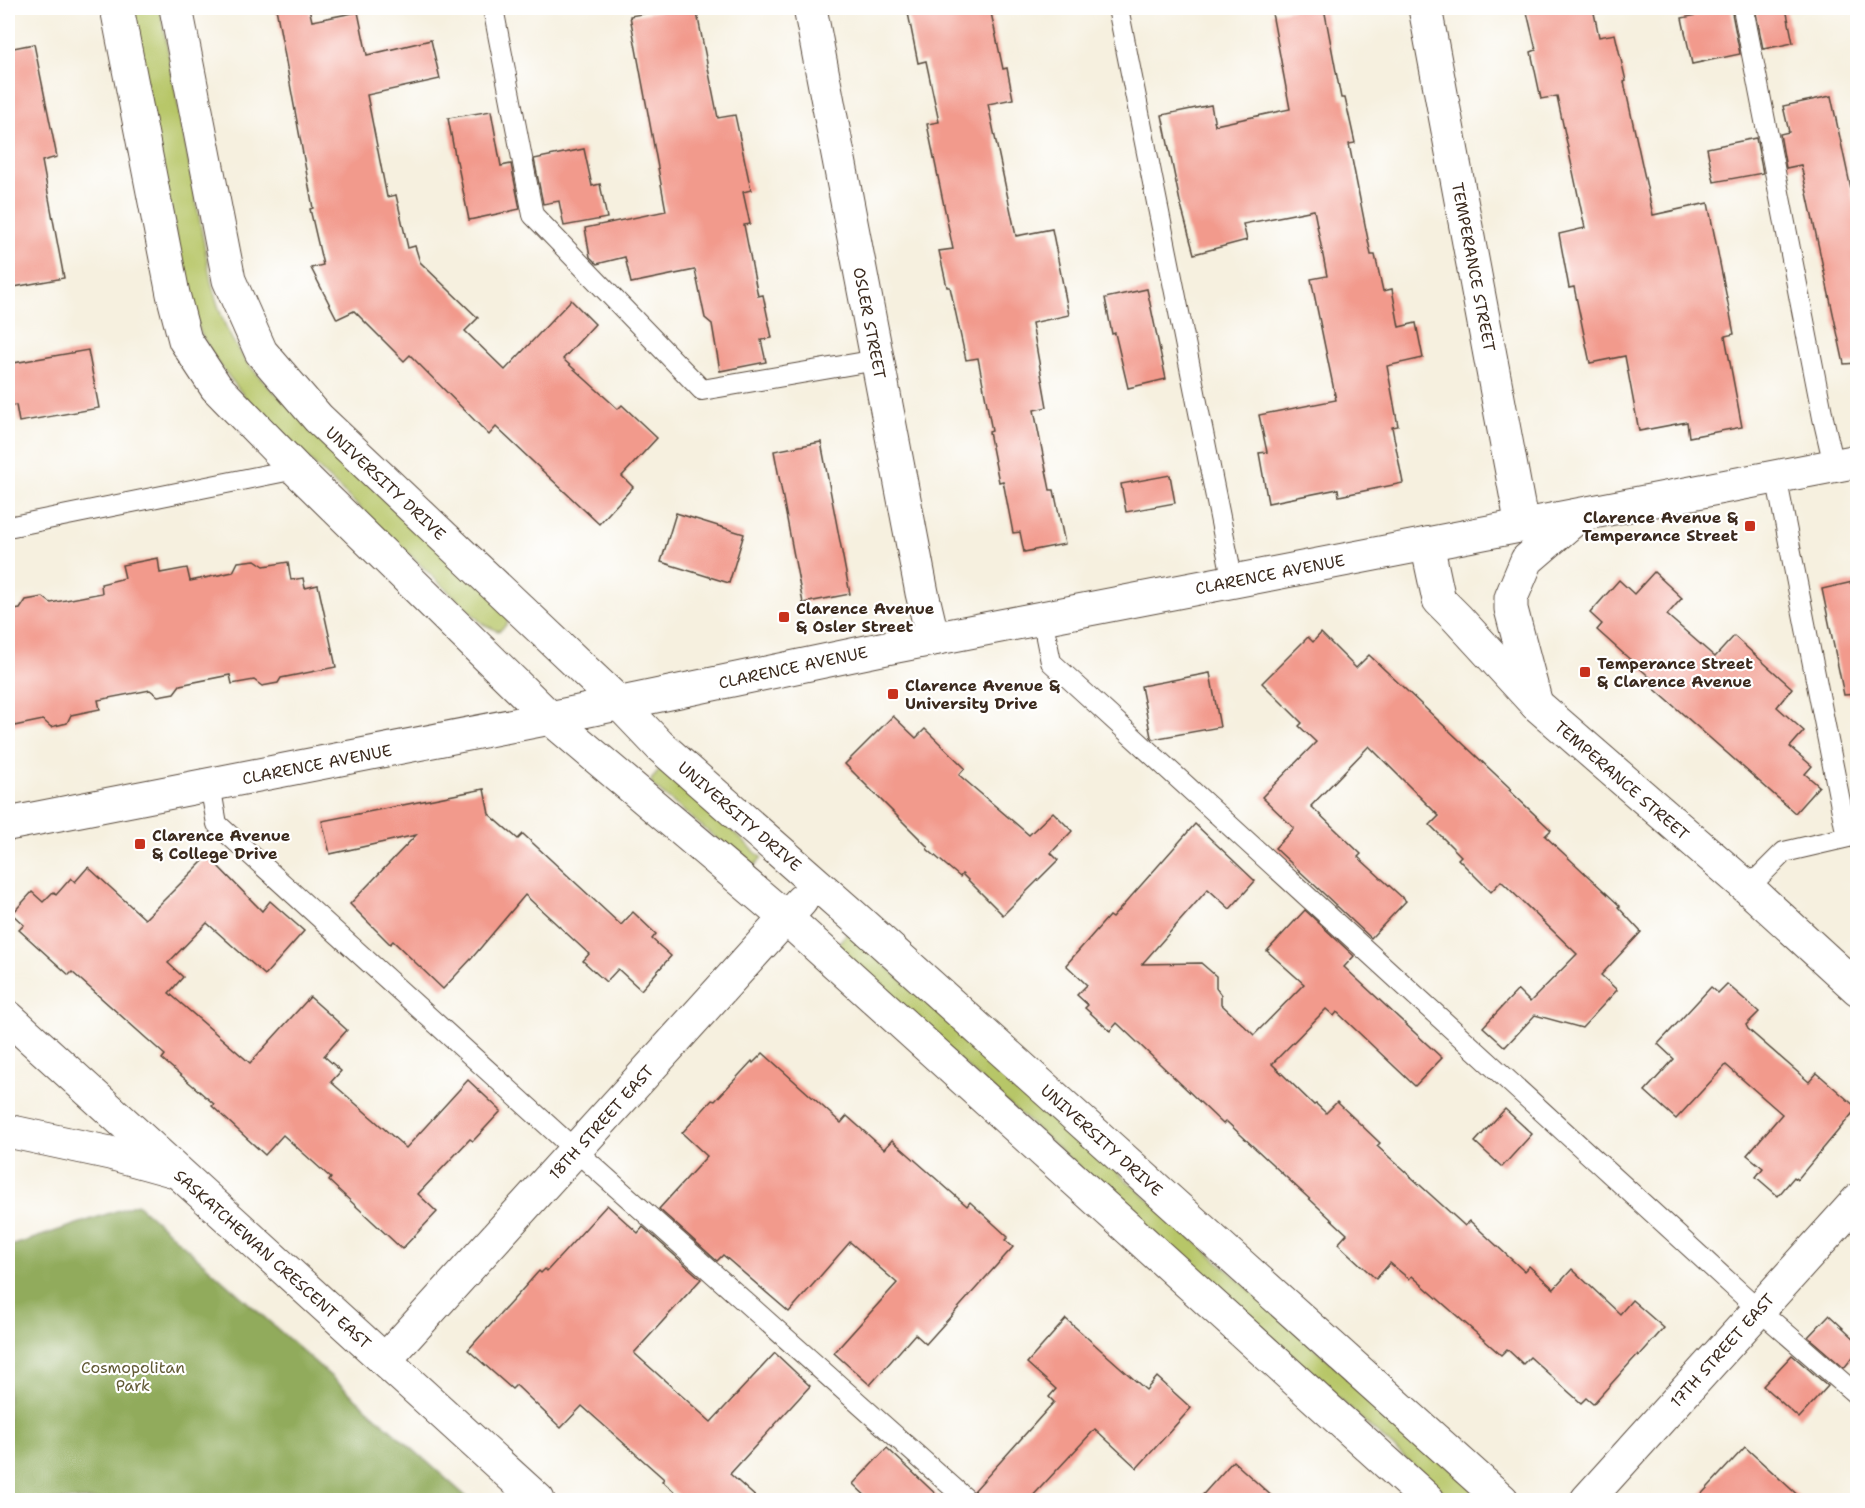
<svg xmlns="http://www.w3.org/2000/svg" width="1865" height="1508" font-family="'Shantell Sans',sans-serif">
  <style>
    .green { fill: #b7c668; stroke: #797843; stroke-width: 1.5 }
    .forest { fill: #91ab5c; stroke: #666a3d; stroke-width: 1.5 }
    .building { fill: #f29a8c }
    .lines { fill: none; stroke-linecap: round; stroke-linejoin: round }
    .service-casing { stroke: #57483b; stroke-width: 22 }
    .minor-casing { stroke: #57483b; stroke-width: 35 }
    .secondary-casing { stroke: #57483b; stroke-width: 35 }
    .primary-casing { stroke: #57483b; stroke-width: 35 }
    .service { stroke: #fff; stroke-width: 20 }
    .minor { stroke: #fff; stroke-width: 33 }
    .secondary { stroke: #fff; stroke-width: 33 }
    .primary { stroke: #fff; stroke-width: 33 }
    .poi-dot { fill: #c8321e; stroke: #fff; stroke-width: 2 }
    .labels { text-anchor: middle; stroke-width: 4.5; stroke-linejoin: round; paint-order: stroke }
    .street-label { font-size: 16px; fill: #3b2a1e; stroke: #fff }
    .poi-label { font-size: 16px; font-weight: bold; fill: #3b2a1e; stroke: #fff; text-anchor: start }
    .park-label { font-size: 16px; fill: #605934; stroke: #fff }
  </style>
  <rect width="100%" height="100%" fill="#fff"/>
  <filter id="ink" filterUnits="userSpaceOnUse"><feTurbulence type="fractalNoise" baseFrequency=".0167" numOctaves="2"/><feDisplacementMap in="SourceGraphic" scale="12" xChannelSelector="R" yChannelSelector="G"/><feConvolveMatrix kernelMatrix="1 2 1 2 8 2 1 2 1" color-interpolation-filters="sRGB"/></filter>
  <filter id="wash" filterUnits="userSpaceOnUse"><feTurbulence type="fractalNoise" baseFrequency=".008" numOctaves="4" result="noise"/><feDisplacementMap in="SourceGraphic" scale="24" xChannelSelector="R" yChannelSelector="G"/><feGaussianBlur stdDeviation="1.35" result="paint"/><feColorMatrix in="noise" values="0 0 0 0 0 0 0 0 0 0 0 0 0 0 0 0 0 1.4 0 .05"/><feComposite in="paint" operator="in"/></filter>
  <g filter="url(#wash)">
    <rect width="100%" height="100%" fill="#f6f0df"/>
    <g class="green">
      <path d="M 131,8 L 160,8 L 211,281 C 223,328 234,351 268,386 L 508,608 C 509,619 509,626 498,631 L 483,624 L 251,405 L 215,359 L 200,332 L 187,293 Z"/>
      <path d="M 662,767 L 762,858 L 752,868 L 652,785 L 651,780 Z"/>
      <path d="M 848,932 L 1486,1500 L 1452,1500 L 836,950 L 835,947 Z"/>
    </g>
    <path class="forest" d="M 137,1204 L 470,1500 L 8,1500 L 8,1247 Z"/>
    <g id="blocks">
      <g class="building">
        <path d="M 276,8 L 309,8 L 312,21 L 358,12 L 367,55 L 431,40 L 440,79 L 367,95 L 387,197 L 396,195 L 408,248 L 415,246 L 420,262 L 478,318 L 465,331 L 505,370 L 571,300 L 595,324 L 563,359 L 618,409 L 622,405 L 657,438 L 622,476 L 633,487 L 599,524 L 496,427 L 489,435 L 410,355 L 404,361 L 354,311 L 337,319 L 311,268 L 323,265 L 310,209 L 313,208 Z"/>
        <path d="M 674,8 L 696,8 L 718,118 L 735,115 L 751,190 L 743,192 L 750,224 L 744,225 L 758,296 L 763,295 L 772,338 L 761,340 L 766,362 L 720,371 L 712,324 L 705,318 L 695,270 L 631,283 L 625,257 L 597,264 L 590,257 L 585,228 L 666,211 L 630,16 Z"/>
        <path d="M 907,8 L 990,8 L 1003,69 L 1007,68 L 1013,99 L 988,104 L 1016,236 L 1052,229 L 1069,315 L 1032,323 L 1047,407 L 1034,410 L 1050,490 L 1054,490 L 1065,544 L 1024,552 L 1020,532 L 1013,533 L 1003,481 L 999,482 L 989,432 L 992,431 L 978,358 L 966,360 L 950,287 L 947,287 L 939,251 L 953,249 L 927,124 L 939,122 L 926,61 L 918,63 Z"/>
        <path d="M 1301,8 L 1324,8 L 1341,98 L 1345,98 L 1355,143 L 1349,144 L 1371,255 L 1375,255 L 1383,291 L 1392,289 L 1399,327 L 1416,323 L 1423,358 L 1387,366 L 1398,426 L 1392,427 L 1403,483 L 1339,496 L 1338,489 L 1268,503 L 1259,453 L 1267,452 L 1259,415 L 1336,400 L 1311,279 L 1327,276 L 1314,210 L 1243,224 L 1247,240 L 1194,254 L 1180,202 L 1162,115 L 1211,105 L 1215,125 L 1290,109 L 1272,13 Z"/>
        <path d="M 1526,8 L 1593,8 L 1599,37 L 1615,34 L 1626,81 L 1624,82 L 1653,215 L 1708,203 L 1734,334 L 1725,336 L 1742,427 L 1689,437 L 1687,422 L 1639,431 L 1625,356 L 1590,363 L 1574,287 L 1569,288 L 1559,234 L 1585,228 L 1557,96 L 1541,99 L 1531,52 L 1536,50 Z"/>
        <path d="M 1731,8 L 1740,54 L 1692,64 L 1682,18 Z"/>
        <path d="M 1755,8 L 1786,8 L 1793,43 L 1763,49 Z"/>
        <path d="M 34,44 L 57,157 L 42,161 L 64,278 L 8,288 L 8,49 Z"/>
        <path d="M 1831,96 L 1857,217 L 1857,363 L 1844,364 L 1801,165 L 1786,168 L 1780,134 L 1789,132 L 1783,106 Z"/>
        <path d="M 491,111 L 501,166 L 511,164 L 520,209 L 469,220 L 457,161 L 456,161 L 448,118 Z"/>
        <path d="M 1756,138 L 1763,173 L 1714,182 L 1707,148 Z"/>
        <path d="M 584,149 L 592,186 L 600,184 L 607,218 L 564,226 L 559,201 L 543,204 L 534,159 Z"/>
        <path d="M 1147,289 L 1166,379 L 1128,388 L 1115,333 L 1112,334 L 1105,298 Z"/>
        <path d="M 88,350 L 99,408 L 19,422 L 16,405 L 8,407 L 8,364 Z"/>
        <path d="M 821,442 L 850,594 L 803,603 L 774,451 Z"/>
        <path d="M 1170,475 L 1175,503 L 1126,512 L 1121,484 Z"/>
        <path d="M 676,513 L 744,534 L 729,583 L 661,562 Z"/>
        <path d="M 158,558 L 160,573 L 187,568 L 190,581 L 233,572 L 238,562 L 255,560 L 264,566 L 288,562 L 291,580 L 303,578 L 305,588 L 318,585 L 336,667 L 281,678 L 278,683 L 262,686 L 254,680 L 232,684 L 230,675 L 180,685 L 174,693 L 158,696 L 150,690 L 98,700 L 100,709 L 71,715 L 67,723 L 51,727 L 43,720 L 14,726 L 8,697 L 8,611 L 20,609 L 26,600 L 43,597 L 51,603 L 102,593 L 101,584 L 125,578 L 122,565 Z"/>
        <path d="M 1654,572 L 1682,598 L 1667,615 L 1715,657 L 1734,636 L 1792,688 L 1777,707 L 1804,731 L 1790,747 L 1812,766 L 1805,774 L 1819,786 L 1795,813 L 1650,685 L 1654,681 L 1597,630 L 1602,624 L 1590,613 L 1619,580 L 1634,594 Z"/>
        <path d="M 1857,581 L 1857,694 L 1844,695 L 1822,589 Z"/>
        <path d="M 1321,633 L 1356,668 L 1369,655 L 1511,789 L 1509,790 L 1551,830 L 1545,836 L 1620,906 L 1618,907 L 1641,932 L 1601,975 L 1617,990 L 1582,1028 L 1535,1015 L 1505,1047 L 1483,1027 L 1518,990 L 1530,1002 L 1577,954 L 1501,881 L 1491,892 L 1458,859 L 1461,856 L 1430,825 L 1439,816 L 1369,746 L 1311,806 L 1361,854 L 1358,857 L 1406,901 L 1371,938 L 1275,848 L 1294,828 L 1262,797 L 1316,742 L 1299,726 L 1302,723 L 1262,683 L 1308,637 L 1313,642 Z"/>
        <path d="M 1210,673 L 1220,727 L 1153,739 L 1151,737 L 1141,686 Z"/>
        <path d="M 893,716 L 916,738 L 925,729 L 965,768 L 959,775 L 1029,835 L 1053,812 L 1072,831 L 1051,853 L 1058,860 L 1003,915 L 962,874 L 960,877 L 927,849 L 928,847 L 845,764 Z"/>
        <path d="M 484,789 L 489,814 L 518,839 L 523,834 L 621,925 L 633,912 L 656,934 L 652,939 L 671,956 L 641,990 L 618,969 L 606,982 L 583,961 L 589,954 L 525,895 L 472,958 L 443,989 L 393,941 L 390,944 L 350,904 L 416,835 L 330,854 L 322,821 Z"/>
        <path d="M 1195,824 L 1255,881 L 1230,909 L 1208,889 L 1142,964 L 1201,963 L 1216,976 L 1216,988 L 1221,995 L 1221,1004 L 1254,1035 L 1304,984 L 1267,951 L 1305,910 L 1354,956 L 1344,967 L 1442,1058 L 1415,1086 L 1337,1012 L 1334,1016 L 1326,1009 L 1272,1064 L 1314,1105 L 1316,1104 L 1326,1113 L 1337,1102 L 1380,1143 L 1377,1146 L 1465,1226 L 1470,1221 L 1524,1271 L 1529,1266 L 1554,1289 L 1572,1269 L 1620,1314 L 1632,1300 L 1664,1328 L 1639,1356 L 1638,1354 L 1593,1404 L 1586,1398 L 1581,1403 L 1530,1357 L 1523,1364 L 1507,1349 L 1501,1355 L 1412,1276 L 1409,1279 L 1390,1263 L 1376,1279 L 1338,1244 L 1347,1234 L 1226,1121 L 1223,1124 L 1117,1023 L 1110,1031 L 1085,1008 L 1088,1005 L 1077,995 L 1087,985 L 1066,965 L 1109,916 L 1112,918 Z"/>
        <path d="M 208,856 L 262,911 L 270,901 L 304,931 L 265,975 L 207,923 L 168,963 L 183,977 L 169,993 L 250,1063 L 310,997 L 347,1030 L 324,1056 L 341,1071 L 331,1082 L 406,1148 L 468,1080 L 501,1111 L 473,1141 L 470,1139 L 418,1194 L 437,1212 L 402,1249 L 329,1181 L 331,1178 L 283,1135 L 265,1155 L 212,1106 L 214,1104 L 162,1059 L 165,1055 L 72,972 L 69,975 L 19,930 L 24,925 L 12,914 L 32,892 L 43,902 L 53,892 L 56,895 L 71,878 L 75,882 L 88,867 L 145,919 Z"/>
        <path d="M 1727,984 L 1759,1012 L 1746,1025 L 1748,1029 L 1809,1082 L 1817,1073 L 1857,1108 L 1797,1180 L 1794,1177 L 1778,1196 L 1756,1177 L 1763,1168 L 1747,1155 L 1782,1114 L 1726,1065 L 1676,1119 L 1645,1091 L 1674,1059 L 1658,1044 L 1711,987 L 1718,993 Z"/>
        <path d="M 763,1053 L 841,1123 L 847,1116 L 884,1149 L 892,1140 L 967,1206 L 970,1202 L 1008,1237 L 1005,1240 L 1013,1247 L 926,1344 L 915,1334 L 870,1385 L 834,1353 L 897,1283 L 850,1242 L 789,1312 L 723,1255 L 717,1261 L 659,1209 L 707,1156 L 682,1133 L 712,1100 L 715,1101 L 752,1061 L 753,1063 Z"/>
        <path d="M 1505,1109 L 1532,1134 L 1502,1167 L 1475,1142 Z"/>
        <path d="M 607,1205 L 638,1233 L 643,1227 L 701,1279 L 634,1353 L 711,1422 L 775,1353 L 810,1386 L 730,1474 L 759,1500 L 684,1500 L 662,1481 L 664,1479 L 582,1406 L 561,1428 L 516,1385 L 512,1389 L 468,1350 L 539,1271 L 541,1273 L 545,1269 L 547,1271 Z"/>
        <path d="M 1829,1315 L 1857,1341 L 1857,1352 L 1844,1368 L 1808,1337 Z"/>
        <path d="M 1066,1319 L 1146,1390 L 1157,1377 L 1191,1408 L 1137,1468 L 1095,1429 L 1029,1500 L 979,1500 L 974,1491 L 1054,1402 L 1049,1397 L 1056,1389 L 1027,1363 Z"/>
        <path d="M 1792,1355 L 1828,1386 L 1799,1418 L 1763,1386 Z"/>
        <path d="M 1745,1447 L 1803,1500 L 1696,1500 Z"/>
        <path d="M 887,1448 L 942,1500 L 870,1500 L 853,1484 Z"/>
        <path d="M 1233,1461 L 1276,1500 L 1198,1500 Z"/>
      </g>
    </g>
  </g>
  <g filter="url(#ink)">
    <use href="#blocks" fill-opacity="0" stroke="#57483b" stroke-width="1.5"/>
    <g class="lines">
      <g class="service-casing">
        <g id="service">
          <path d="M 493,8 L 533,215 L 702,390 L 877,360"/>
          <path d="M 1118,8 L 1233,582"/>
          <path d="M 1743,8 L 1823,418 L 1834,465"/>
          <path d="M 1776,476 L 1847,837"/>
          <path d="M 8,527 L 296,469"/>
          <path d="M 1042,618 L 1051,662 L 1758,1309 L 1858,1396"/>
          <path d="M 210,785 L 217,824 L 575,1150 L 967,1500"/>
          <path d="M 1748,888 L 1784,852 L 1857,835"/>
        </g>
      </g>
      <g class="minor-casing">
        <g id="minor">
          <path d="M 117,8 L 173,294 L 185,340 L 216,387 L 296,469 L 550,718 L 786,918 L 1428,1500"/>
          <path d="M 176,8 L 229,280 L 261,352 L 318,418 L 619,703 L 660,746 L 852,915 L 1502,1500"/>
          <path d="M 810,8 L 922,593 L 933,639"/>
          <path d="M 1425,8 L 1522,526"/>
          <path d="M 1427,544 L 1439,600 L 1457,618 L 1536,704 L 1748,888 L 1858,989"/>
          <path d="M 8,1017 L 538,1500"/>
          <path d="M 385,1360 L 801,901"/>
          <path d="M 1587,1500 L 1858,1200"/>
        </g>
      </g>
      <g class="secondary-casing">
        <g id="secondary">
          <path d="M 1536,704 L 1511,609 L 1511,598 L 1527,560 L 1578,516"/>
          <path d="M 8,824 L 550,718 L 886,648 L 1858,461"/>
        </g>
      </g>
      <g class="primary-casing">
        <path id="primary" d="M 8,1131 L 110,1153 L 175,1171"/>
      </g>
      <use href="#service" class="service"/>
      <use href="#minor" class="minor"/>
      <use href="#secondary" class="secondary"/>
      <use href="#primary" class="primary"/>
    </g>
  </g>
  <g class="poi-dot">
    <rect x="1744" y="520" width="12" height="12" rx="3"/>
    <rect x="778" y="611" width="12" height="12" rx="3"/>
    <rect x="1579" y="666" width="12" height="12" rx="3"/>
    <rect x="887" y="688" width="12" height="12" rx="3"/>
    <rect x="134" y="838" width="12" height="12" rx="3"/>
  </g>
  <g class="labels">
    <g class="street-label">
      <text transform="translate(1474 267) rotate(79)" y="6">TEMPERANCE STREET</text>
      <text transform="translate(870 323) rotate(79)" y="6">OSLER STREET</text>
      <text transform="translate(386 483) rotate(43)" y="6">UNIVERSITY DRIVE</text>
      <text transform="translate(1270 574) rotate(-11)" y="6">CLARENCE AVENUE</text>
      <text transform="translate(793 667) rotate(-12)" y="6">CLARENCE AVENUE</text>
      <text transform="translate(317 764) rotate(-11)" y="6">CLARENCE AVENUE</text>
      <text transform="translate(1622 780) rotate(41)" y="6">TEMPERANCE STREET</text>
      <text transform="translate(740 816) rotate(41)" y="6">UNIVERSITY DRIVE</text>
      <text transform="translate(601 1122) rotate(-48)" y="6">18TH STREET EAST</text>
      <text transform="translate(1102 1140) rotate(42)" y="6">UNIVERSITY DRIVE</text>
      <text transform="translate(273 1259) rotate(42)" y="6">SASKATCHEWAN CRESCENT EAST</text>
      <text transform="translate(1722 1350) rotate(-48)" y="6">17TH STREET EAST</text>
    </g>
    <g class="poi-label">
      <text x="1738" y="523" text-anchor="end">Clarence Avenue &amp;<tspan x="1738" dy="18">Temperance Street</tspan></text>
      <text x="796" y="614">Clarence Avenue<tspan x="796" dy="18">&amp; Osler Street</tspan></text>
      <text x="1597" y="669">Temperance Street<tspan x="1597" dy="18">&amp; Clarence Avenue</tspan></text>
      <text x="905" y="691">Clarence Avenue &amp;<tspan x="905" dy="18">University Drive</tspan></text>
      <text x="152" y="841">Clarence Avenue<tspan x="152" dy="18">&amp; College Drive</tspan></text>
    </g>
    <g class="park-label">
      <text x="133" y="1373">Cosmopolitan<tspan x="133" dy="18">Park</tspan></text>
    </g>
  </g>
  <rect width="1865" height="1508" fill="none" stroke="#fff" stroke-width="30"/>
</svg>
